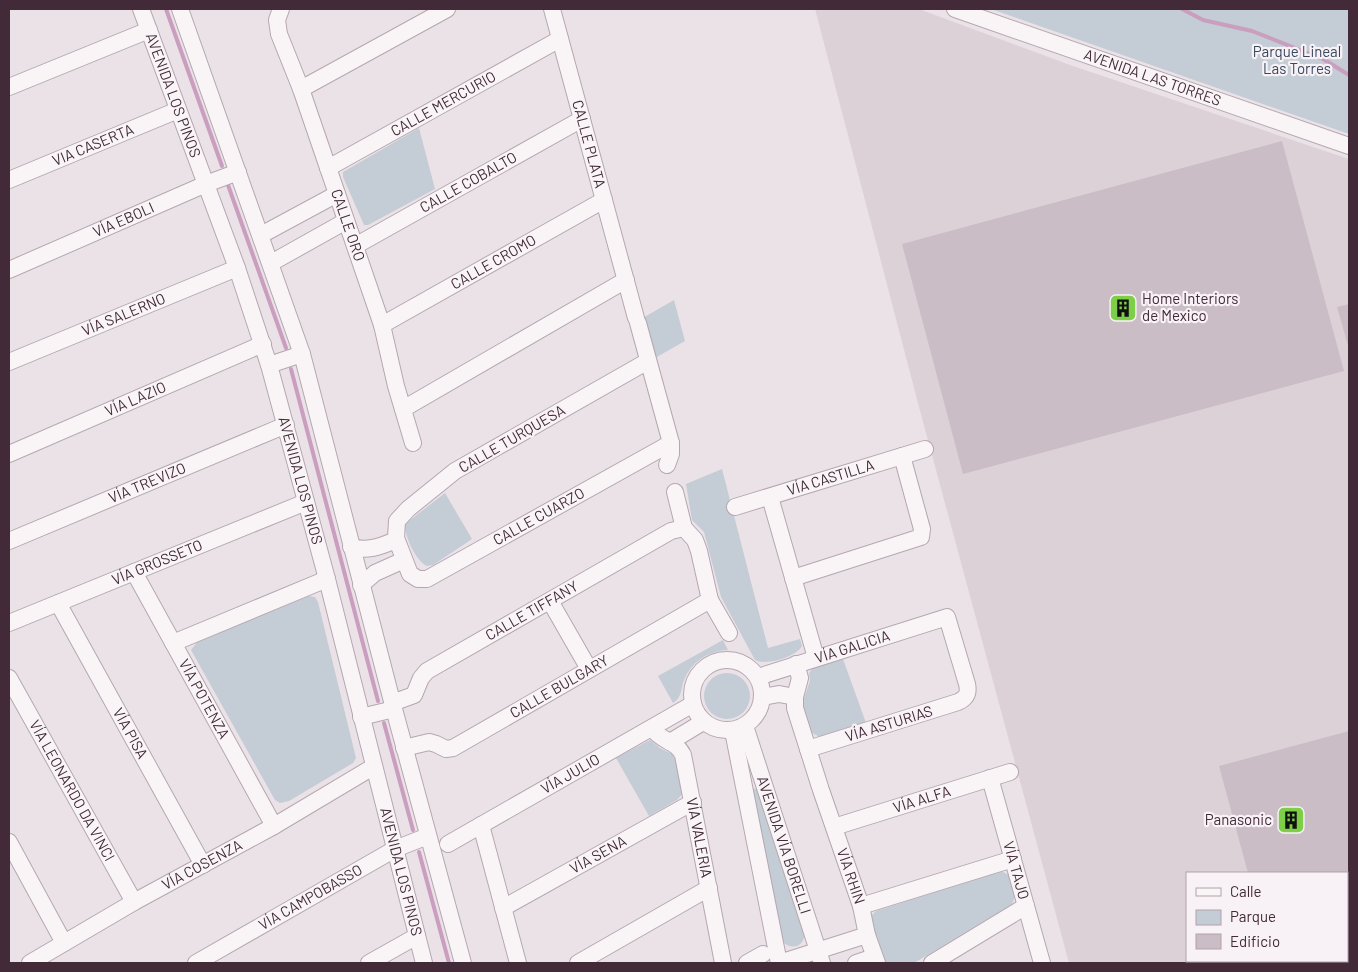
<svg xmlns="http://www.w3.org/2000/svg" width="1358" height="972" font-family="Barlow,sans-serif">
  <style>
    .built { fill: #ddd1d8; fill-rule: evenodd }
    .green { fill: #c4ccd5 }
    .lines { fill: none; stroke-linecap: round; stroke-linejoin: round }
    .stream { stroke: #ca9ebf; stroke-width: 4 }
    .building { fill: #cbbdc5 }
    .minor-casing { stroke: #b5a7b0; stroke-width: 18 }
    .minor { stroke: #f9f5f7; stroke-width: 16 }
    .labels { text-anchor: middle; stroke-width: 4.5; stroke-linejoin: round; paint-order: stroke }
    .park-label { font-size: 15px; fill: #37495f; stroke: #f8f2f6 }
    .street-label { font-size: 15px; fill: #432a39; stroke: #f8f2f6 }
    .poi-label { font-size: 15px; fill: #432a39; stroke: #f8f2f6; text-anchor: start }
  </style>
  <rect width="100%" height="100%" fill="#ebe2e8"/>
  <path class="built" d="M 815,9 L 919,9 L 1073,66 L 1349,159 L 1349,963 L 1069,963 L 919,407 ZM 1187,873 L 1347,873 L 1347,961 L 1187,961 Z"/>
  <g class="green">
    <path d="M 991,9 L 1349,9 L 1349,134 L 1028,22 Z"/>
    <path d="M 419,128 L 435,189 L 368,225 L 364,225 L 343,177 L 343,172 Z"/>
    <path d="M 674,300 L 685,341 L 655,358 L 641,319 Z"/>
    <path d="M 722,469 L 768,648 L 800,639 L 802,646 C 796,657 766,666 755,660 L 721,597 L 704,532 L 692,520 L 686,484 Z"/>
    <path d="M 445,493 L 472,539 L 433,565 L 427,566 C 416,562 404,535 405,524 Z"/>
    <path d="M 309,596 L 315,597 L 318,602 L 356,758 L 353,763 L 289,801 L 280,803 L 275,800 L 191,650 L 198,641 Z"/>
    <path d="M 723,640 L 728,650 C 708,651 690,662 683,683 C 681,691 681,698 673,703 L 658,676 Z"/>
    <path d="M 843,659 L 866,723 L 820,737 L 812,733 L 802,704 L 810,681 L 809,673 L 813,668 Z"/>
    <circle cx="727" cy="696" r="23"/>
    <path d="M 650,740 L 660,748 L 674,755 L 683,793 L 677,800 L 649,816 L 616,758 Z"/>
    <path d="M 758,788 L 805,933 C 804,946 793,951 783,942 L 752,791 L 753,789 Z"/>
    <path d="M 1001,871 L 1009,875 L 1015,897 L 1012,904 L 914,963 L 886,963 L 871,922 L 871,916 L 876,911 Z"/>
  </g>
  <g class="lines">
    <g class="stream">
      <path d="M 166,9 L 222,166"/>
      <path d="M 1182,9 L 1203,20 L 1252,31 L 1323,59 L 1349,75"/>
      <path d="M 228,185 L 286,348"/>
      <path d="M 291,369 L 378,701"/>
      <path d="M 384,723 L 413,830"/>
      <path d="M 419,852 L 449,963"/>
    </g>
  </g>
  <g class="building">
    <path d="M 1282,141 L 1344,371 L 963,474 L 902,244 Z"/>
    <path d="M 1349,304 L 1349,349 L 1337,307 Z"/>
    <path d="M 1349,731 L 1349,963 L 1308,963 L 1309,961 L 1347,961 L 1347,873 L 1248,873 L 1219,766 Z"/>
  </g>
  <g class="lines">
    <g class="minor-casing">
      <g id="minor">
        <path id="s1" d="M 141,9 L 237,268 L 269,365 L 327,579 L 424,963"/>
        <path d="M 180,9 L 302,354 L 394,709 L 463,963"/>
        <path id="s2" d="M 281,9 L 277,20 L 279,34 L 301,89 L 382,325 L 396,386 L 413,443"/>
        <path id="s3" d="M 552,9 L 636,318"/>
        <path id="s4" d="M 955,9 L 1349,146"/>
        <path d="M 9,87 L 149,30"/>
        <path d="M 301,89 L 447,9"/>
        <path id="s5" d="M 328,168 L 560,39"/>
        <path id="s6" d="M 9,180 L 178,110"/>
        <path d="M 261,235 L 337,194"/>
        <path id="s7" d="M 355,246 L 582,119"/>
        <path d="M 271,263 L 346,221"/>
        <path id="s8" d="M 9,270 L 206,184 L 238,172"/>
        <path d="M 638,323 L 671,443 L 671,454 L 667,465"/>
        <path id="s9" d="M 382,325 L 604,200"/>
        <path id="s10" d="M 648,361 L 455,471 L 408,509 L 397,521 L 396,538 L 410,574 L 418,579 L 427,579 L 671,443"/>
        <path id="s11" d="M 9,362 L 237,268"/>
        <path d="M 269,365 L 302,354"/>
        <path d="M 403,409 L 626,280"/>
        <path id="s12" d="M 9,454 L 263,344"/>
        <path d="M 675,492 L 684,528 L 695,540 L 699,551 L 710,600 L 729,633"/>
        <path d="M 770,497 L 816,658"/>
        <path id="s13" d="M 735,507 L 925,449"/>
        <path id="s14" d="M 9,541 L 286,425"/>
        <path d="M 351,547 C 368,552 381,546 396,540"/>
        <path id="s15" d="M 134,572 L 274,826"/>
        <path d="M 793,578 L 921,537 L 922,529 L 902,456"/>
        <path d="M 361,585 L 375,573 L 404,560"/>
        <path d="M 550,601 L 589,669"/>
        <path id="s16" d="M 58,603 L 203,865"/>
        <path id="s17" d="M 9,623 L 306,502"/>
        <path d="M 173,643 L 327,579"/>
        <circle cx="727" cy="695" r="35"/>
        <path d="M 796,664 L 800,678 L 795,697 L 795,708 L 820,787"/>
        <path id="s18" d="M 758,677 L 947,617 L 967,684 C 969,693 967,698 958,702 L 808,749"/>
        <path id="s19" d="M 9,678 L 134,902"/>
        <path d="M 763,697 L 779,694 L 795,697"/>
        <path id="s20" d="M 392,703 L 414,695 L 421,678 L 427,671 L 671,531 L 684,528"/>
        <path d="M 361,717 L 394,709"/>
        <path id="s21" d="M 745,726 L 822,963"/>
        <path id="s22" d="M 652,728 C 661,742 676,740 683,755 L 723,963"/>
        <path d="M 733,731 L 779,963 L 867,935"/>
        <path d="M 670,742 L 703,722"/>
        <path id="s23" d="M 404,748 L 429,742 L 436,744 L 446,749 L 453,748 L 710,600"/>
        <path id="s24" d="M 990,778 L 1042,963"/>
        <path id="s25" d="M 821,790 L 861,906 L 867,935 L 877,963"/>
        <path d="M 481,825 L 518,963"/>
        <path id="s26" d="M 834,827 L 1010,772"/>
        <path d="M 9,842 L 64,943"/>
        <path id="s27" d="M 448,844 L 693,704"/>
        <path d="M 861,906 L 1013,859"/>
        <path id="s28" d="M 503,908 L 693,802"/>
        <path id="s29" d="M 30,963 L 134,902 L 274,826 L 373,767"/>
        <path id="s30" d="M 196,963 L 395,849 L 428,836"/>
        <path d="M 369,963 L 417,936"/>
        <path d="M 578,963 L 709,888"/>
        <path d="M 747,963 L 763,954"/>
        <path d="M 856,963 L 874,957"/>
        <path d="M 932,963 L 1026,906"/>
      </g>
    </g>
    <use href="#minor" class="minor"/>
  </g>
  <defs>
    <g id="building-square" transform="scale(1.4375)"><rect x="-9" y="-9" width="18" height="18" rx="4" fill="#7ecf48" stroke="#f8f2f6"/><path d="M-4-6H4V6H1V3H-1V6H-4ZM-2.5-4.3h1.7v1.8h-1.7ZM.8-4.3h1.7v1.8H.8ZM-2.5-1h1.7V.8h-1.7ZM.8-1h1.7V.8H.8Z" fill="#111"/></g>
  </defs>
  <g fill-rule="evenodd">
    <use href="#building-square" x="1123" y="308"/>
    <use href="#building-square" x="1291" y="820"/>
  </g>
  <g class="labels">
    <g class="park-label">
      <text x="1297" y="57">Parque Lineal<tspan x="1297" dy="17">Las Torres</tspan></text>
    </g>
    <g class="street-label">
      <text dy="5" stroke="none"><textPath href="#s4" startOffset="209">AVENIDA LAS TORRES</textPath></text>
      <text dy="5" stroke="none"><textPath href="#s1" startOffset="92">AVENIDA LOS PINOS</textPath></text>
      <text dy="5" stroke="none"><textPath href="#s5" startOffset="132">CALLE MERCURIO</textPath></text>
      <text dy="5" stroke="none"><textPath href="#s3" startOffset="140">CALLE PLATA</textPath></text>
      <text dy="5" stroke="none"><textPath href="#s6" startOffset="91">VIA CASERTA</textPath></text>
      <text dy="5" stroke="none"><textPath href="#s7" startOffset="130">CALLE COBALTO</textPath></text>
      <text dy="5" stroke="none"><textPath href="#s8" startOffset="125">VÍA EBOLI</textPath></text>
      <text dy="5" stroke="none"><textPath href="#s2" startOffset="229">CALLE ORO</textPath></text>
      <text dy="5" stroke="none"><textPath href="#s9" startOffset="128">CALLE CROMO</textPath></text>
      <text dy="5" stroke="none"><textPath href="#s11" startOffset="124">VÍA SALERNO</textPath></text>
      <text dy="5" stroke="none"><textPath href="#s12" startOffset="138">VÍA LAZIO</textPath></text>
      <text transform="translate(512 439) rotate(-30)" y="5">CALLE TURQUESA</text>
      <text dy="5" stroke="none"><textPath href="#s13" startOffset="100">VÍA CASTILLA</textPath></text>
      <text dy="5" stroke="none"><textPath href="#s1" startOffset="498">AVENIDA LOS PINOS</textPath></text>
      <text dy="5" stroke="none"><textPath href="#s14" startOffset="150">VÍA TREVIZO</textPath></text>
      <text dy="5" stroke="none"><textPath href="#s10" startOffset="501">CALLE CUARZO</textPath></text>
      <text dy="5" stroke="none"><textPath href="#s17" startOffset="160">VÍA GROSSETO</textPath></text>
      <text dy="5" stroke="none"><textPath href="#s20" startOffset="172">CALLE TIFFANY</textPath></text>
      <text dy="5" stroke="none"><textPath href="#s18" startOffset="99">VÍA GALICIA</textPath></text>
      <text dy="5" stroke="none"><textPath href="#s23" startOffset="174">CALLE BULGARY</textPath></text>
      <text dy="5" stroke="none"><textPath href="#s15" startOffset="145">VÍA POTENZA</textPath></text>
      <text transform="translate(889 724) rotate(-17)" y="5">VÍA ASTURIAS</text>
      <text dy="5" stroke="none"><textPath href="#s16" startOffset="149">VÍA PISA</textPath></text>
      <text dy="5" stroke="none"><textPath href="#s27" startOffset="141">VÍA JULIO</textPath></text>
      <text dy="5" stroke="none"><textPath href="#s19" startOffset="129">VÍA LEONARDO DA VINCI</textPath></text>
      <text dy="5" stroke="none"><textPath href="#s26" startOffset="92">VÍA ALFA</textPath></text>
      <text dy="5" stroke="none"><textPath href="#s22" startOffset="126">VÍA VALERIA</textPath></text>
      <text dy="5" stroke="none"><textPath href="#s21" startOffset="125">AVENIDA VÍA BORELLI</textPath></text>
      <text dy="5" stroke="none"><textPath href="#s28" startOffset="109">VÍA SENA</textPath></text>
      <text dy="5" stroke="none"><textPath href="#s29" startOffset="198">VÍA COSENZA</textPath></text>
      <text dy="5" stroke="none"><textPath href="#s24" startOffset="96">VÍA TAJO</textPath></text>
      <text dy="5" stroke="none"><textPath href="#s1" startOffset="902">AVENIDA LOS PINOS</textPath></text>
      <text dy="5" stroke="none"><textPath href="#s25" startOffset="91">VÍA RHIN</textPath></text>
      <text dy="5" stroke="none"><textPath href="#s30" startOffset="132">VÍA CAMPOBASSO</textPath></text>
    </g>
    <g class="poi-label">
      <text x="1142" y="304">Home Interiors<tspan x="1142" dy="17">de Mexico</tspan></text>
      <text x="1272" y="825" text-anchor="end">Panasonic</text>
    </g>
  </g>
  <rect width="1358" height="972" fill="none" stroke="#432a39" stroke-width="20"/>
  <rect x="1186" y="872" width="162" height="90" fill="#f8f2f6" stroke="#b0a2aa"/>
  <rect x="1196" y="888" width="25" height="8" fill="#f9f5f7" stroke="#b0a2aa"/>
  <text x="1230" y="897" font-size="15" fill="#432a39">Calle</text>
  <rect x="1196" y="910" width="25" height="15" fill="#c4ccd5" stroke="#b0a2aa"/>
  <text x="1230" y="922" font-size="15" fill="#432a39">Parque</text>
  <rect x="1196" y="934" width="25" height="15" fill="#cbbdc5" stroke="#b0a2aa"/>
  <text x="1230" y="947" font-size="15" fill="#432a39">Edificio</text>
</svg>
